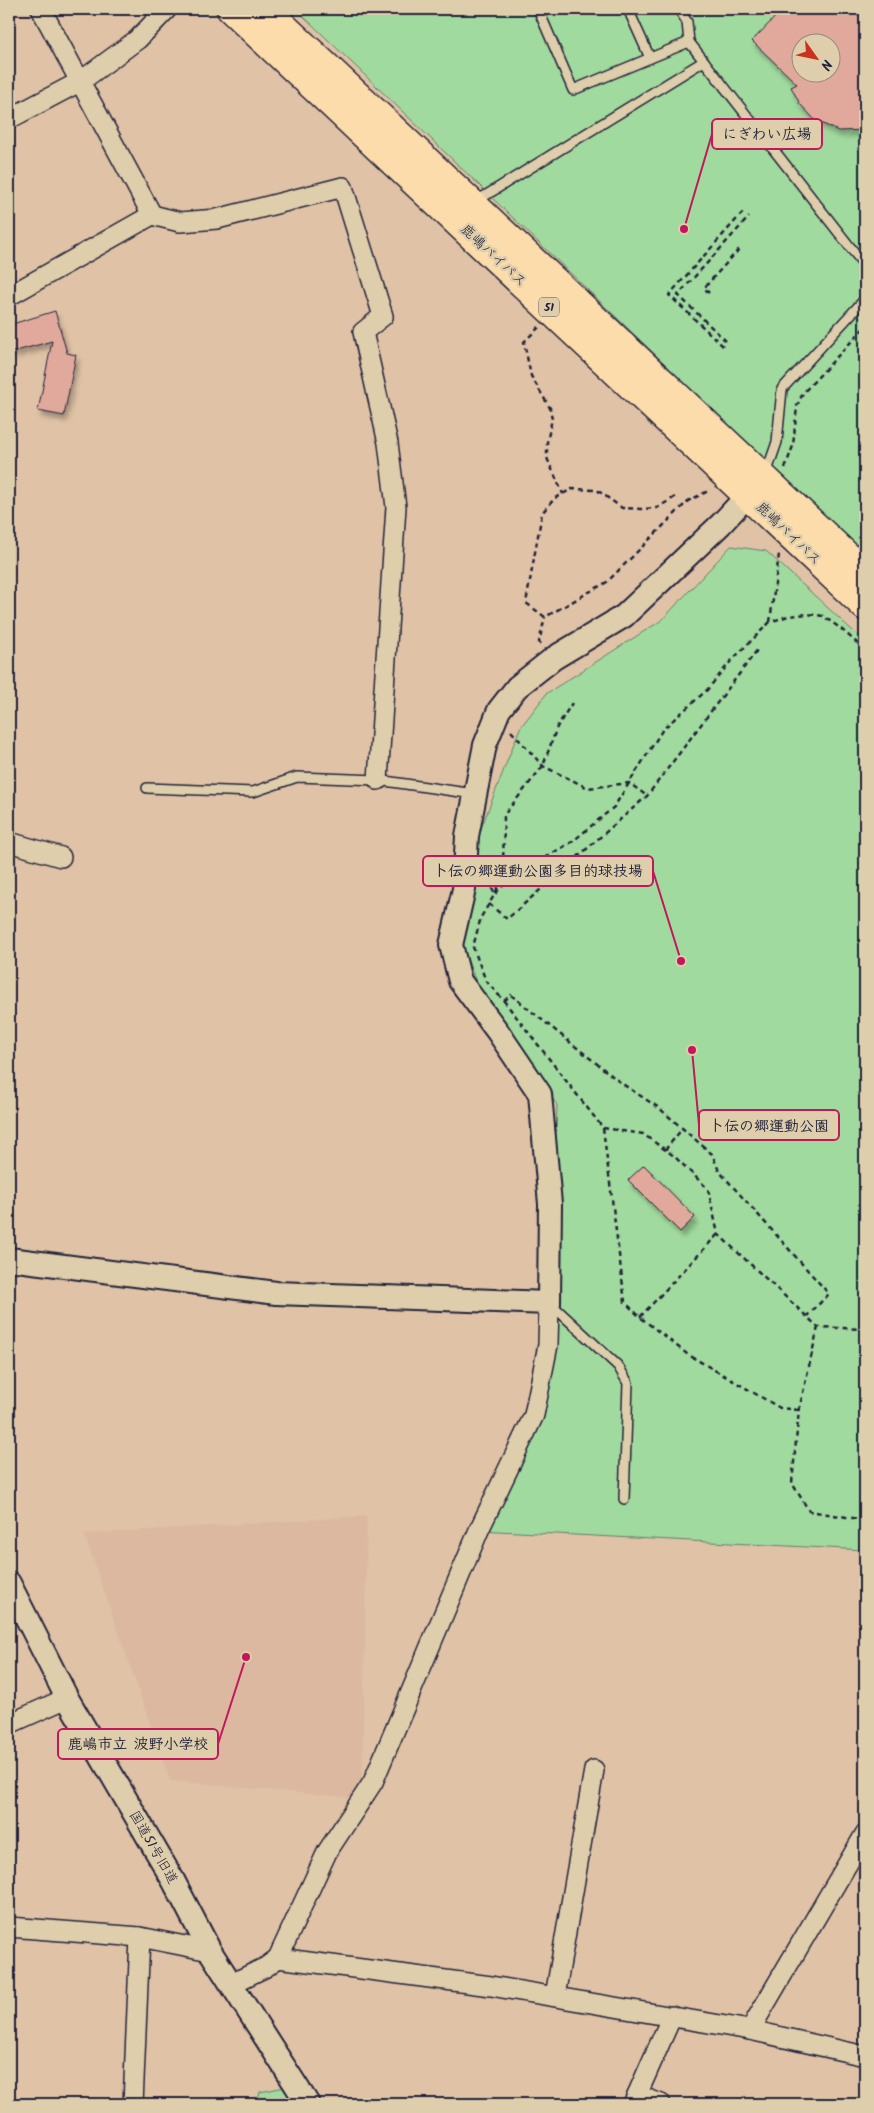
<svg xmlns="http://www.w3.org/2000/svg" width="874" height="2113" font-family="Kalam,'Klee One',sans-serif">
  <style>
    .built { fill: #dcb8a1 }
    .green { fill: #a1da9e; stroke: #627e6c; fill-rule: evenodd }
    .building { fill: #e1a99b; stroke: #22223b; fill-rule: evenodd; filter: url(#shadow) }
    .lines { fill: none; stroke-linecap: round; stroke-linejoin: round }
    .service-casing { stroke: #22223b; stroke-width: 12 }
    .minor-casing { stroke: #22223b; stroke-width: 22 }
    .tertiary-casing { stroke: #22223b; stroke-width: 26 }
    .trunk-casing { stroke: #22223b; stroke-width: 31 }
    .path { stroke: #22223b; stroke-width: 2.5; stroke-dasharray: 5 4; stroke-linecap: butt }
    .service { stroke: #dfceab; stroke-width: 9 }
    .minor { stroke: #dfceab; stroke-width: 19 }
    .tertiary { stroke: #dfceab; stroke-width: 22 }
    .trunk { stroke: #fddcac; stroke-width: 28 }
    .labels { text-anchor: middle; stroke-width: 5; stroke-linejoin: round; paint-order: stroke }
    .shield { fill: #dfceab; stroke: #5b565d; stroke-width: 1 }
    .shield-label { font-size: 12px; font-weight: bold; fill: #22223b }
    .street-label { font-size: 14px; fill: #22223b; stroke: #dfceab }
    .leader { fill: none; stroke: #c2185b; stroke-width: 2 }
    .callout-dot { fill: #c2185b; stroke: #dfceab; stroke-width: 2 }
    .callout { fill: #dfceab; stroke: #c2185b; stroke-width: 2 }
    .callout-label { font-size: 15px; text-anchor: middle; font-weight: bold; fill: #22223b }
  </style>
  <defs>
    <filter id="shadow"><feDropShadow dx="3" dy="5.5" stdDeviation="2.5" flood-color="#0004"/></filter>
  </defs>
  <rect width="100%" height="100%" fill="#e0c3a6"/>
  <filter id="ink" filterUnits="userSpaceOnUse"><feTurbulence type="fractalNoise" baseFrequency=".02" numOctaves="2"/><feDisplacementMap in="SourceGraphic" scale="10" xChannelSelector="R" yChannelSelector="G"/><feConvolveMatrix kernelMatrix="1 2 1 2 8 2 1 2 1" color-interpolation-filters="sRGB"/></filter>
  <g filter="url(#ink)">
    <path class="built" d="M 367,1516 L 362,1799 L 170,1781 L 84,1534 Z"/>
    <g class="green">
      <path d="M 296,9 L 865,9 L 865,554 L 747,443 ZM 802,42 L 832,42 L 832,72 L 802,72 Z"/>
      <path d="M 731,546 L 766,551 L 865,642 L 865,1550 L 479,1530 L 534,1415 L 548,1345 L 557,1105 L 481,995 L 463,948 L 475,844 L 520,728 L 547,693 L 662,620 Z"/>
      <path d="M 290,2086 L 301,2104 L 257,2104 L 260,2092 Z"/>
    </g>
    <g class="building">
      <path d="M 783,9 L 852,9 L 865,21 L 865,130 L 838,131 L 815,120 L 800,104 L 791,87 L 797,84 L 752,41 ZM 802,42 L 832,42 L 832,72 L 802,72 Z"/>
      <path d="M 55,311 L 67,353 L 76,355 L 64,416 L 38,411 L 52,341 L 9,353 L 9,325 Z"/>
      <path d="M 644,1165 L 695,1217 L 680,1232 L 628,1180 Z"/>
    </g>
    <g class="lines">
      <g class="service-casing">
        <g id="service">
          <path d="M 538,9 L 573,90 L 689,42 L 865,266"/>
          <path d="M 628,9 L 650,58"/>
          <path d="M 679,9 L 687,22 L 689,42"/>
          <path d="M 473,201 L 483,197 L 704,61"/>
          <path d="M 766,474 L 777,442 L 782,389 L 865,299"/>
          <path d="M 147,788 L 253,792 L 297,777 L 378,780 L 474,794"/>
          <path d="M 551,1304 L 618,1366 L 628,1383 L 624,1499"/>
        </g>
      </g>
      <g class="minor-casing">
        <g id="minor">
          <path d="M 41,9 L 152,215"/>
          <path d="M 9,119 L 81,81 L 138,39 L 167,9"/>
          <path d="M 9,296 L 152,215 L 180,222 L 217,219 L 343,187 L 383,316 L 363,332 L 388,443 L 396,507 L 378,780"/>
          <path d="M 9,842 L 61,857"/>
          <path d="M 9,1724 L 67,1698"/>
          <path d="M 9,1927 L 140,1937 L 210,1951"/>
          <path d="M 278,1958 L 491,1986 L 750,2030 L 865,2056"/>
          <path d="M 231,1984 L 266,1967 L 278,1958 L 327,1852 L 373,1782 L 479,1530 L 534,1415 L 548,1345 L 549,1303"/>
          <path d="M 555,1996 L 594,1770"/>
          <path d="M 750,2030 L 865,1834"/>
          <path d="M 637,2095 L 672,2016"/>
          <path d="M 133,2104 L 140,1937"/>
          <path d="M 633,2104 L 637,2095 L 661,2104"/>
        </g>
      </g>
      <g class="tertiary-casing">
        <g id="tertiary">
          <path d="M 9,1259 L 276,1293 L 549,1303 L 550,1204 L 540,1094 L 498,1032 L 460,981 L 451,945 L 464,889 L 467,836 L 485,745 L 499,710 L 517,687 L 554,658 L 624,616 L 721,524 L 759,483"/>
          <path d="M 9,1583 L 67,1698 L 173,1880 L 210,1951 L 308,2104"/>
        </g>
      </g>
      <g class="trunk-casing">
        <g id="trunk">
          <path d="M 231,9 L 865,606"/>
          <path d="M 265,9 L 865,573"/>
        </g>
      </g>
      <g class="path">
        <path d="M 709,293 L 704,288 L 741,247"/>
        <path d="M 539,327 L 524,342 L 531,376 L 550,408 L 552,419 L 547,442 L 547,458 L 563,494"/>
        <path d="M 726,341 L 678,295 L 749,217"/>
        <path d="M 723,346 L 669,295 L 745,210"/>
        <path d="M 785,468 L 793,446 L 797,406 L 803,393 L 865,327"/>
        <path d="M 675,497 L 657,508 L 641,509 L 622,508 L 597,490 L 572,489 L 555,498 L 542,513 L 526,603 L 545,617 L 607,582 L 688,501 L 710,490"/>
        <path d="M 770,622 L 779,554"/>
        <path d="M 541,644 L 539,642 L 545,617"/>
        <path d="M 865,650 L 840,628 L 823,616 L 808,614 L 788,616 L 770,622 L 732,660 L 707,690 L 663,729 L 614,807 L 572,842 L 510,877 L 495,894 L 481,917 L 473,947 L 486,981 L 504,1001 L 603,1128 L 643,1134 L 674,1156 L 708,1189 L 718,1234 L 818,1327 L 865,1329"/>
        <path d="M 511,731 L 543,766 L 588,788 L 629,783 L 647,796"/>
        <path d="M 486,863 L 486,878 L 495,894"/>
        <path d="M 496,892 L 503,871 L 504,815 L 543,766 L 557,727 L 572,703"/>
        <path d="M 489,904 L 507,919 L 647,796 L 758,649"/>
        <path d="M 504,1001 L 511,995 L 621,1083 L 659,1108 L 712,1154 L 719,1171 L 829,1294 L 807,1316"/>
        <path d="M 603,1128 L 625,1302 L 640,1317 L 687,1354 L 780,1408 L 799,1410"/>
        <path d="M 665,1150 L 682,1129"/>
        <path d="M 640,1317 L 718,1234"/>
        <path d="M 818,1327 L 799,1410 L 792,1483 L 809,1511 L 865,1520"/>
        <path d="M 9,2104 L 15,2104"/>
      </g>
      <use href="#service" class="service"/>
      <use href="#minor" class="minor"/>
      <use href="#tertiary" class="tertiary"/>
      <use href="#trunk" class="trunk"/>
    </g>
  </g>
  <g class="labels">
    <rect class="shield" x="539" y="297.5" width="20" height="19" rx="4"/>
    <g class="shield-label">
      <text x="549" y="311">51</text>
    </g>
    <g class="street-label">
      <text transform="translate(494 255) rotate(43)" y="5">鹿嶋バイパス</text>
      <text transform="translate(789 533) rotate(44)" y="5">鹿嶋バイパス</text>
      <text transform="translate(154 1847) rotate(60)" y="5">国道51号旧道</text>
    </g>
  </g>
  <path class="leader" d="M684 229L712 134M681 961L653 871M692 1050L699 1125M246 1657L218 1744"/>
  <g class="callout-dot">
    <circle cx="684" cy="229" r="5"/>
    <circle cx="681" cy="961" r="5"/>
    <circle cx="692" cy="1050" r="5"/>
    <circle cx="246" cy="1657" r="5"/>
  </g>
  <g class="callout">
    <rect x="712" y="119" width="110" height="30" rx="5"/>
    <rect x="423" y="856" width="230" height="30" rx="5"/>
    <rect x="699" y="1110" width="140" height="30" rx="5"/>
    <rect x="58" y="1729" width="160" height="30" rx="5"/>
  </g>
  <g class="callout-label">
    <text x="767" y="139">にぎわい広場</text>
    <text x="538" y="876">卜伝の郷運動公園多目的球技場</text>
    <text x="769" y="1131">卜伝の郷運動公園</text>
    <text x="138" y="1749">鹿嶋市立 波野小学校</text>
  </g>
  <rect width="874" height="2113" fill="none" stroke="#dfceab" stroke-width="30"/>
  <rect x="15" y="15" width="844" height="2083" fill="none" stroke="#22223b" stroke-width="2" filter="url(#ink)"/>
  <g transform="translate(816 58) rotate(123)"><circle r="24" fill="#dfceab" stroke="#93897e"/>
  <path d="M0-4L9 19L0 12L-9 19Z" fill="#c8321e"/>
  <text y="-8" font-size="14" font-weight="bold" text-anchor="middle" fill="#22223b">N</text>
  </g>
</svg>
